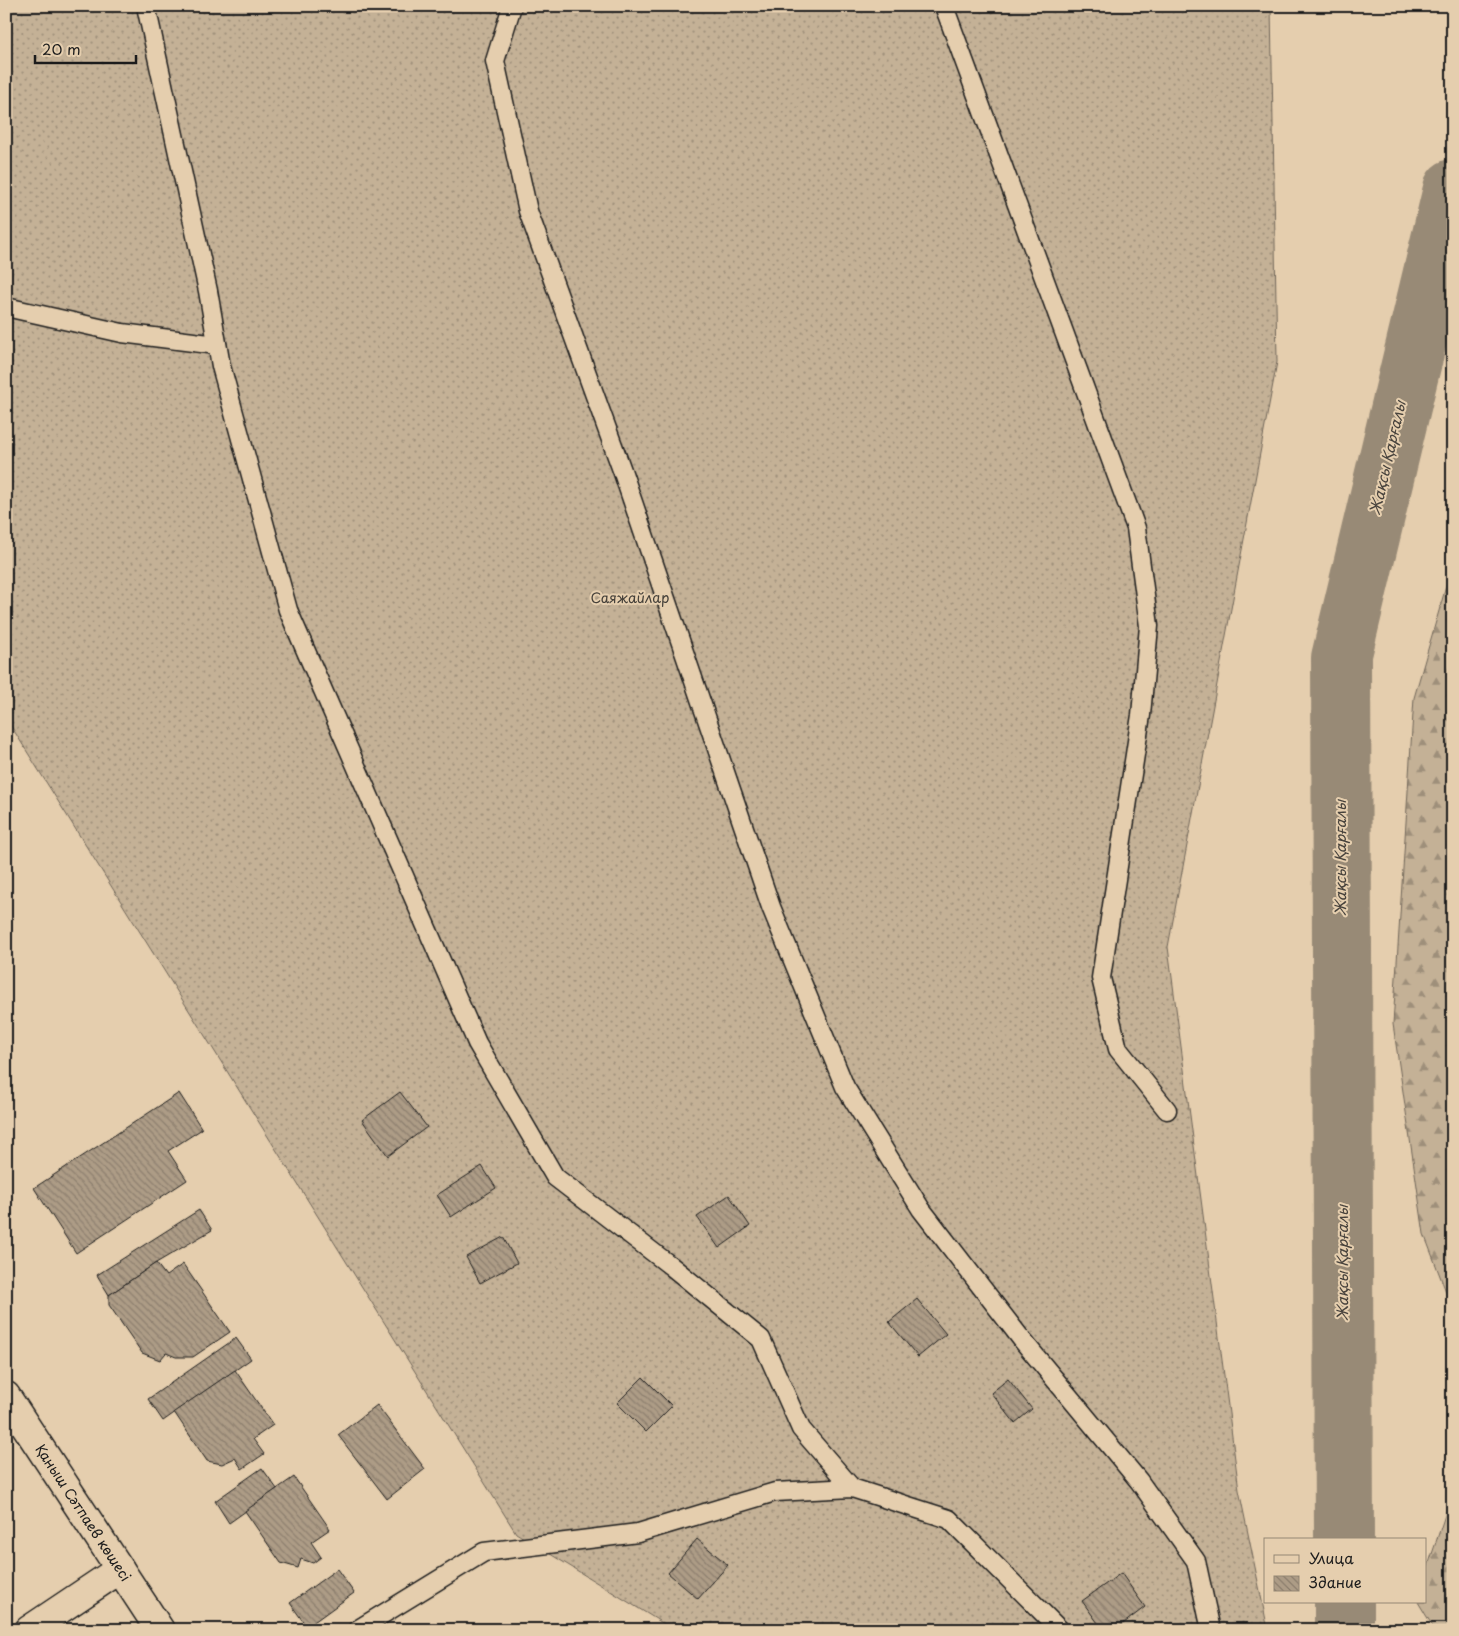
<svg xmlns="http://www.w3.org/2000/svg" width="1459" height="1636" font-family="'Playpen Sans',sans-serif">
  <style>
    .grass { fill: url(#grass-dots); stroke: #706659 }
    .forest { fill: url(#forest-firs); stroke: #706659 }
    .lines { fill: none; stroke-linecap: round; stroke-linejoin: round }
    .river { stroke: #988a76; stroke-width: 60 }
    .building { fill: url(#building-back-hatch); stroke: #1c1c1c }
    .service-casing { stroke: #1c1c1c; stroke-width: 21 }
    .minor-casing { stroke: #1c1c1c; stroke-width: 31 }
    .tertiary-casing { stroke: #1c1c1c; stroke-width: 31 }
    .service { stroke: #e5ceae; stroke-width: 18 }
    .minor { stroke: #e5ceae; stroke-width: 28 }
    .tertiary { stroke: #e5ceae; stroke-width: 28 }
    .labels { text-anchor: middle; stroke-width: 4; stroke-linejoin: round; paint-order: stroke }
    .park-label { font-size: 14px; fill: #46413a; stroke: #e5ceae }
    .street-label { font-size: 14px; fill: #1c1c1c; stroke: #e5ceae }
    .water-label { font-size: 15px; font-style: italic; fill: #47423c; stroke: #e5ceae }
  </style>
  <defs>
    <pattern id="grass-dots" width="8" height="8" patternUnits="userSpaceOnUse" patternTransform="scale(1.25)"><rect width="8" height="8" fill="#c4b196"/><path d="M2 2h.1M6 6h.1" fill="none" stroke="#9e8f7a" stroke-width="1.8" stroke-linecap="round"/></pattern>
    <pattern id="forest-firs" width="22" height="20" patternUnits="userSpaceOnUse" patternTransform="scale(1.25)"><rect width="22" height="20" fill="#c4b196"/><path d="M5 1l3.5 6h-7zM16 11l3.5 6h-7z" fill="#9e8f7a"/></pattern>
    <pattern id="building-back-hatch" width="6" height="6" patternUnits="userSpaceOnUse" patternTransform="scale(1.25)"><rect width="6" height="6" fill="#ad9c86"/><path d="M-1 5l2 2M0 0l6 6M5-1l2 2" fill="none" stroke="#8c7e6d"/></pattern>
  </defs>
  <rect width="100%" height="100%" fill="#e5ceae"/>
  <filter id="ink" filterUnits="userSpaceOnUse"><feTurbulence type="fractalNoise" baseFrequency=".02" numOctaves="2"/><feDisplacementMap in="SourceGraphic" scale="10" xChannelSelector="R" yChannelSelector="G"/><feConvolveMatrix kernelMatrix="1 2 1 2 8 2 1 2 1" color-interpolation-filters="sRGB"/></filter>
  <g filter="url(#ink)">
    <path class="grass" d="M 6,6 L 1271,6 L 1277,362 L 1168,947 L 1239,1490 L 1268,1630 L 684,1630 L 664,1624 L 516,1533 L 6,718 Z"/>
    <g class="forest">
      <path d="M 1453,562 L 1453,1310 L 1424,1234 L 1393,1024 L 1414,698 Z"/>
      <path d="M 1453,1491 L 1453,1630 L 1435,1630 L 1418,1602 L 1425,1602 L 1425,1575 Z"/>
    </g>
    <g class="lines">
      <g class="river">
        <path d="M 1344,1540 L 1341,658 L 1453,189"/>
        <path d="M 1344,1602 L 1344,1630"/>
      </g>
    </g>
    <g class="building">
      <path d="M 400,1092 L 427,1127 L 388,1156 L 362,1120 Z"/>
      <path d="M 179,1093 L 202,1129 L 168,1151 L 187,1180 L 76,1253 L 34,1188 Z"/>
      <path d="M 482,1166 L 496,1188 L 451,1217 L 437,1195 Z"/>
      <path d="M 729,1195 L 750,1226 L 719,1248 L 697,1217 Z"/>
      <path d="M 199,1210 L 212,1230 L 156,1263 L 109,1295 L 97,1275 Z"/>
      <path d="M 503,1237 L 517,1263 L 480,1283 L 466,1257 Z"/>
      <path d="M 156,1263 L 166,1276 L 183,1264 L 230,1332 L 193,1357 L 176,1357 L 166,1353 L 160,1360 L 142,1353 L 109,1305 L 109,1295 Z"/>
      <path d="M 917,1299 L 946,1334 L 918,1357 L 889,1322 Z"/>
      <path d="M 236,1338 L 251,1359 L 163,1421 L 148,1399 Z"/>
      <path d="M 235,1370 L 273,1425 L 253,1439 L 264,1454 L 242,1469 L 235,1458 L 222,1464 L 207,1461 L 174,1412 Z"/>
      <path d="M 643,1377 L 672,1406 L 646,1432 L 617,1403 Z"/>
      <path d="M 1008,1379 L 1032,1409 L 1015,1423 L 991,1393 Z"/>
      <path d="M 377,1405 L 425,1469 L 387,1499 L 338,1435 Z"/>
      <path d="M 262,1468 L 277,1489 L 229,1523 L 215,1501 Z"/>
      <path d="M 294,1477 L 330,1529 L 311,1542 L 321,1557 L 313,1563 L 301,1559 L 298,1568 L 281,1563 L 245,1511 Z"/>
      <path d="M 697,1539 L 728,1565 L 698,1599 L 668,1573 Z"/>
      <path d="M 337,1569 L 354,1593 L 307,1627 L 290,1603 Z"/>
      <path d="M 1121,1573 L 1145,1607 L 1115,1630 L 1103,1630 L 1082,1601 Z"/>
    </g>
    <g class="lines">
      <g class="service-casing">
        <g id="service">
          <path d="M 146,6 L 208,291 L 221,366 L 288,610 L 477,1043 L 555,1177 L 671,1266 L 761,1339 L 801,1429 L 852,1488"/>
          <path d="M 512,6 L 495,61 L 528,211 L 623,473 L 771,907 L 845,1087 L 921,1209 L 1023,1341 L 1139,1481 L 1196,1561 L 1211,1630"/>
          <path d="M 944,6 L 1136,528 L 1149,626 L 1141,715 L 1101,978 L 1118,1049 L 1167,1110"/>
          <path d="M 6,307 L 122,333 L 217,345"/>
          <path d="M 357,1630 L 484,1552 L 638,1533 L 775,1492 L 852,1488 L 949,1519 L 1060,1630"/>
        </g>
      </g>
      <g class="minor-casing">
        <path id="minor" d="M 29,1630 L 120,1569"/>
      </g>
      <g class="tertiary-casing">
        <g id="tertiary">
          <path id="s1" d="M 6,1396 L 160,1630"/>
        </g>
      </g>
      <use href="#service" class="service"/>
      <use href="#minor" class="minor"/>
      <use href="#tertiary" class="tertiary"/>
    </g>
  </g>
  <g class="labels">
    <g class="park-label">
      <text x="630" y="603">Саяжайлар</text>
    </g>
    <g class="street-label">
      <text dy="5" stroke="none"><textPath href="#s1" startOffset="140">Қаныш Сәтпаев көшесі</textPath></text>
    </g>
    <g class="water-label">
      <text transform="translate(1388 458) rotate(-77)" y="5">Жақсы Қарғалы</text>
      <text transform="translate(1341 858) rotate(-90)" y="5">Жақсы Қарғалы</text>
      <text transform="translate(1343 1263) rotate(-90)" y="5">Жақсы Қарғалы</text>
    </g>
  </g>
  <rect width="1459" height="1636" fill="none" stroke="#e5ceae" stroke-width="25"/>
  <rect x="12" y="12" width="1434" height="1611" fill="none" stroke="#1c1c1c" stroke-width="2" filter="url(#ink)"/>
  <rect x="1264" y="1538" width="162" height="65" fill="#e5ceae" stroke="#958774"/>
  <rect x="1274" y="1555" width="25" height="8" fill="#e5ceae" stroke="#958774"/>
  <text x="1309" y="1564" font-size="15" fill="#1c1c1c">Улица</text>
  <rect x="1274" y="1576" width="25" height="15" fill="url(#building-back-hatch)" stroke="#958774"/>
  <text x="1309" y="1588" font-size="15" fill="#1c1c1c">Здание</text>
  <path d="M35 55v8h101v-8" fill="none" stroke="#1c1c1c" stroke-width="2.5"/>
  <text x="42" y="55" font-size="15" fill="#1c1c1c" stroke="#e5ceae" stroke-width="4" paint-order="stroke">20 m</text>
</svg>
